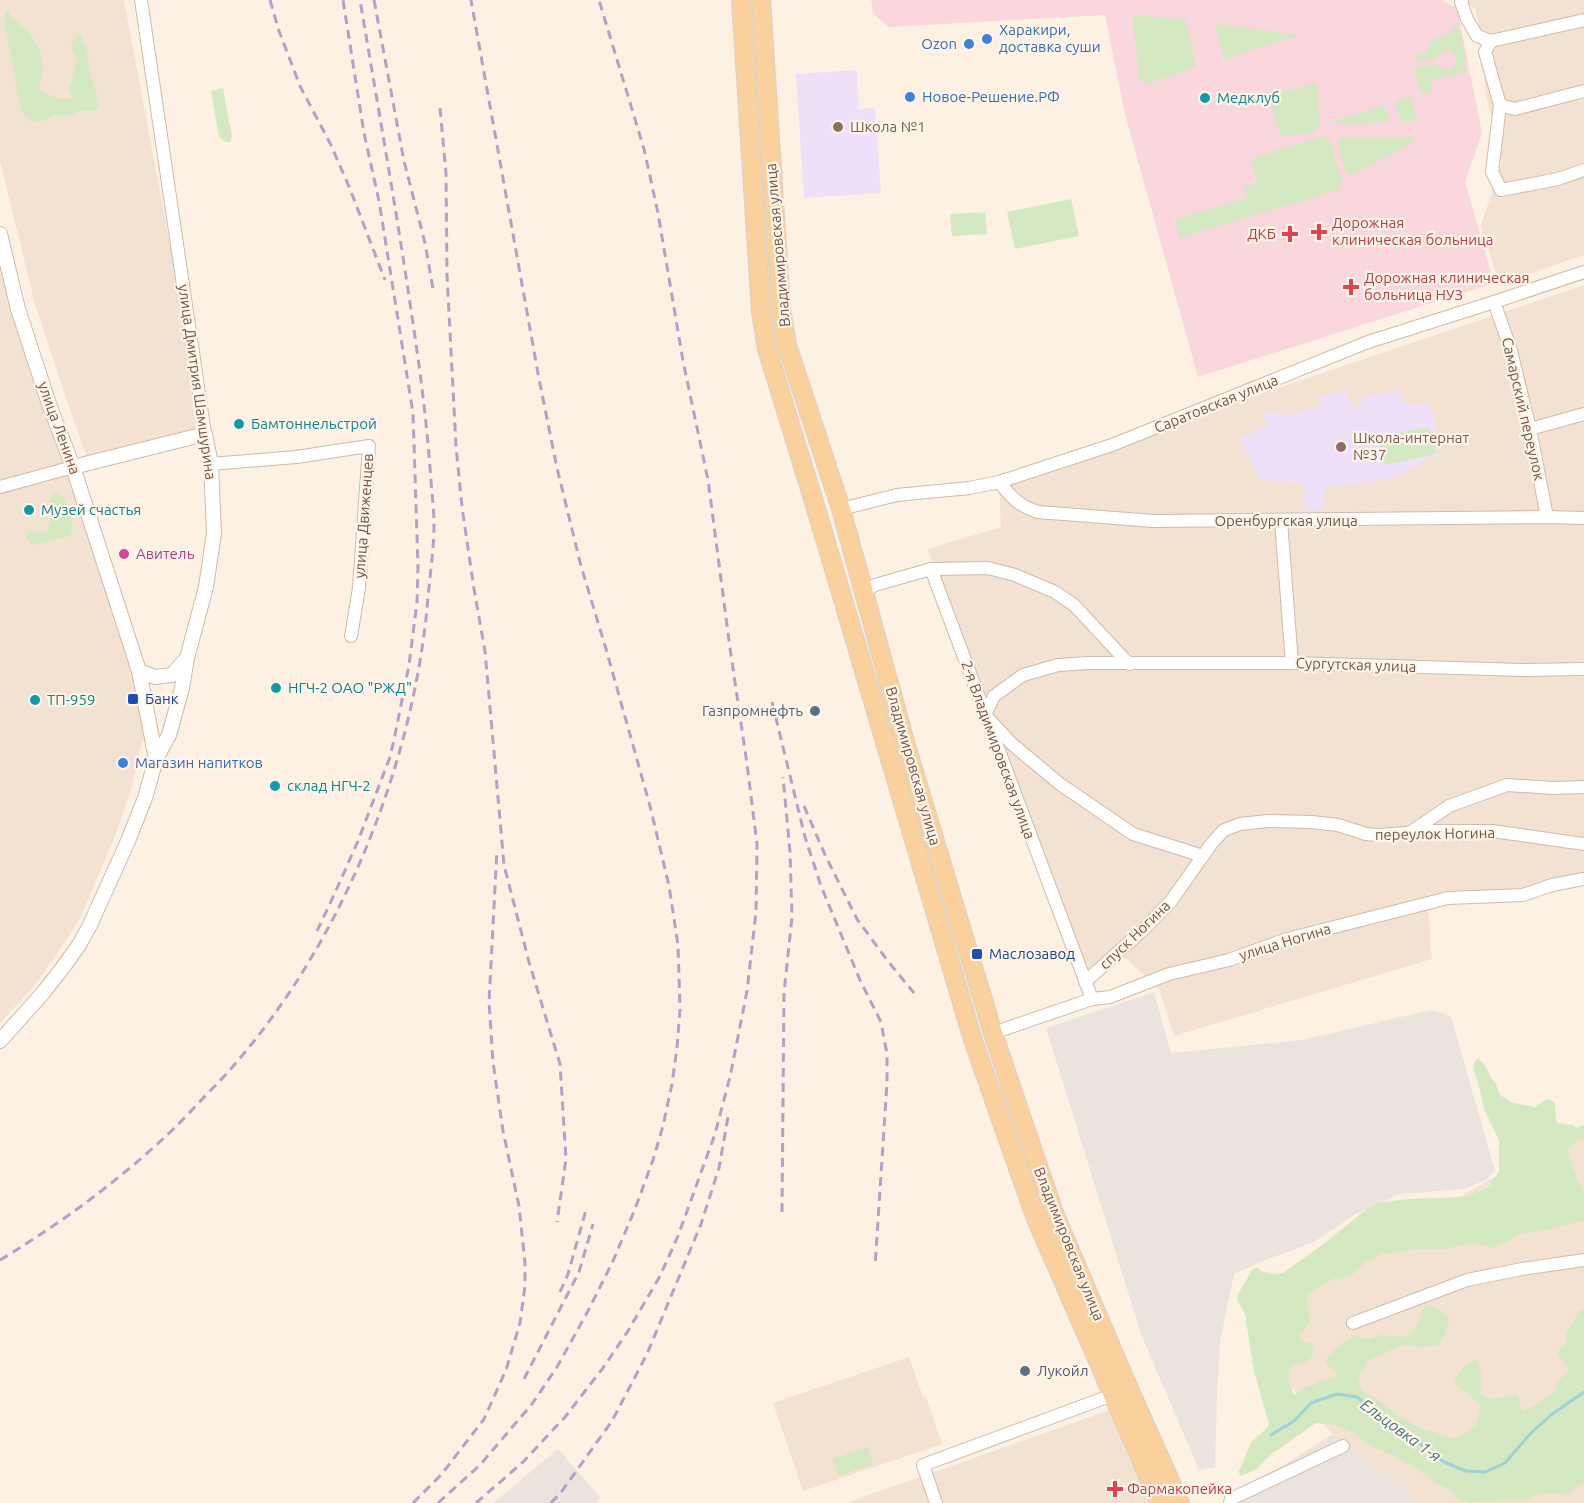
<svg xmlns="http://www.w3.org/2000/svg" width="1584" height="1503" font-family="Ubuntu,sans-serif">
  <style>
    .residential { fill: #f3e2d2 }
    .industrial { fill: #ebe3de }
    .education { fill: #eee0f8 }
    .medical { fill: #fad6dd }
    .green { fill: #d4e9c2 }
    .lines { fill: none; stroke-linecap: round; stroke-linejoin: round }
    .stream { stroke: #9ed2d7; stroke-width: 3 }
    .minor-casing { stroke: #cfbaad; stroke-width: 14 }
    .tertiary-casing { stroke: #cfbaad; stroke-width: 16 }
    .primary-casing { stroke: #d8d0cc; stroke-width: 20 }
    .minor { stroke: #fff; stroke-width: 12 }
    .tertiary { stroke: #fff; stroke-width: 14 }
    .primary { stroke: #fad19c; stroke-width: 18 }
    .rail { stroke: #b3a2c5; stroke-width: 3; stroke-dasharray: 9 6; stroke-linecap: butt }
    .shop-dot { fill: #3f7fe0; stroke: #fff5e9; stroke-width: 2 }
    .culture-dot { fill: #0f9aa8; stroke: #fff5e9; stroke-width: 2 }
    .education-dot { fill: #8d6e63; stroke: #fff5e9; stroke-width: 2 }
    .health-dot { fill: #e0444e; stroke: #fff5e9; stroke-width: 2 }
    .hotel-dot { fill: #d1479c; stroke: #fff5e9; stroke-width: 2 }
    .transit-dot { fill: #1a4fb4; stroke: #fff5e9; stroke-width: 2 }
    .service-dot { fill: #5c6f8a; stroke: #fff5e9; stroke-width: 2 }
    .labels { text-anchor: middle; stroke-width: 4.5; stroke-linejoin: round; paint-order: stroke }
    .shop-label { font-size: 15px; fill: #366cbe; stroke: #fff5e9; text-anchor: start }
    .culture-label { font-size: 15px; fill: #0d838f; stroke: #fff5e9; text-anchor: start }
    .education-label { font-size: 15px; fill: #785e54; stroke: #fff5e9; text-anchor: start }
    .health-label { font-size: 15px; fill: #be3a42; stroke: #fff5e9; text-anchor: start }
    .street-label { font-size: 15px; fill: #745649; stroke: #fff5e9 }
    .hotel-label { font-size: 15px; fill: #b23c85; stroke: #fff5e9; text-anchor: start }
    .transit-label { font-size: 15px; fill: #164399; stroke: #fff5e9; text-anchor: start }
    .service-label { font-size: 15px; fill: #4e5e75; stroke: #fff5e9; text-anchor: end }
    .water-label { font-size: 16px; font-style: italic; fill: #407a80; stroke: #fff5e9 }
  </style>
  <rect width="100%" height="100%" fill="#fcf1e3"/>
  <g class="residential">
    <path d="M 0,0 L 124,0 L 177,283 L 202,432 L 88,461 L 66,398 L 35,304 L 0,161 Z"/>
    <path d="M 1462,0 L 1584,0 L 1584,255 L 1499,284 L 1481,225 L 1502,163 L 1486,94 L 1476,9 Z"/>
    <path d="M 0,241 L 71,465 L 0,485 Z"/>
    <path d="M 1584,285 L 1584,878 L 1428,909 L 1432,959 L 1174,1036 L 1159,989 L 1122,955 L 1082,971 L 937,580 L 928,549 L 1001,527 L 999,482 Z"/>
    <path d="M 72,469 L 136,672 L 144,735 L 130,793 L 113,841 L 80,918 L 61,948 L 35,985 L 0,1023 L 0,489 Z"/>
    <path d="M 1584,1133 L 1584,1503 L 1421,1503 L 1332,1434 L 1284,1379 L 1267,1318 L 1457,1198 L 1571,1135 Z"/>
    <path d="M 909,1357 L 923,1397 L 926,1397 L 942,1444 L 803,1491 L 773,1403 Z"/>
    <path d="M 1110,1410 L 1150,1503 L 846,1503 Z"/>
  </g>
  <g class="industrial">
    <path d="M 1154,992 L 1171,1053 L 1302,1040 L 1431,1010 L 1451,1016 L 1495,1171 L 1486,1180 L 1464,1189 L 1399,1194 L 1354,1215 L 1314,1242 L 1263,1261 L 1234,1274 L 1220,1342 L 1217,1394 L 1215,1467 L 1199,1470 L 1141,1334 L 1046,1028 Z"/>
    <path d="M 1333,1434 L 1421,1503 L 1225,1503 L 1225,1502 Z"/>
    <path d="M 558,1449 L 600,1497 L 597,1503 L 493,1503 Z"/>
  </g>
  <g class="education">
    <path d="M 857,70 L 859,109 L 875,108 L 881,193 L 804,198 L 796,74 Z"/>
    <path d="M 1400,389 L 1403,404 L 1428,403 L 1435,422 L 1438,454 L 1395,478 L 1325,488 L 1324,509 L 1305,510 L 1302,484 L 1260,479 L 1240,440 L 1242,437 L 1255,432 L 1268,424 L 1263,414 L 1279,411 L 1283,417 L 1320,406 L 1318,397 L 1346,390 L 1354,409 L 1362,405 L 1361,398 Z"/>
  </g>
  <path class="medical" d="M 871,0 L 1441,0 L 1457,8 L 1482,133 L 1465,182 L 1494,283 L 1198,377 L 1125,114 L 1105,15 L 888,27 L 873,13 Z"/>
  <g class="green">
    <path d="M 8,8 L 11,18 C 24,23 38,44 42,56 C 44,64 39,63 44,70 L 39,86 L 41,91 C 50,96 63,102 72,98 L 68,88 C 75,77 71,72 77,62 L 76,57 L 71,46 L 76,36 L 81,35 L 88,53 L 89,68 L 97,97 L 99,108 L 95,111 L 79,111 L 71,115 L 56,115 L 42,121 L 32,122 L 21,110 L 5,26 L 5,12 Z"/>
    <path d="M 1133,15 L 1186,20 L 1196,67 L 1147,84 L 1139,80 Z"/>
    <path d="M 1458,21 L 1467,72 L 1432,80 L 1432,91 L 1428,94 L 1421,93 L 1414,68 L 1437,64 L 1442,69 L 1449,70 L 1456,65 C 1459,49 1442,44 1436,59 L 1414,61 L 1417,54 L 1425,55 L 1432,39 L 1448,36 Z"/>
    <path d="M 1215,24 L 1299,35 L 1224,59 Z"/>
    <path d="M 1317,83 L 1320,125 L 1315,132 L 1281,137 L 1270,100 L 1271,95 Z"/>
    <path d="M 223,88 L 232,137 L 230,142 C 224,142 222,140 219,136 L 211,91 Z"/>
    <path d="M 1411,97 L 1418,121 L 1401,121 L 1395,102 Z"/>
    <path d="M 1384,105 L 1389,122 L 1333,124 L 1332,122 Z"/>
    <path d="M 1323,136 L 1330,140 L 1342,181 L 1339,190 L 1179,238 L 1175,219 L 1247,198 L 1244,186 L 1257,183 L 1252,165 L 1253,158 Z"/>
    <path d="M 1342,137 L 1413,138 L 1414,142 L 1352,175 L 1346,173 L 1337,140 Z"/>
    <path d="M 1071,199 L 1079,236 L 1015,249 L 1007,212 Z"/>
    <path d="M 985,212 L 987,234 L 952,236 L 950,214 Z"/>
    <path d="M 1428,427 L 1430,428 L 1436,451 L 1435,454 L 1387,465 L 1384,463 L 1379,440 L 1381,436 Z"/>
    <path d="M 57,492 C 69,501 76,523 70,536 L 32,545 L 25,538 L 29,530 L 43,533 L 47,531 C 55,516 45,510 51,495 Z"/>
    <path d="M 1478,1058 L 1485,1065 L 1490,1075 L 1496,1084 L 1500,1095 L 1513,1103 L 1535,1107 L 1544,1101 L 1549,1099 L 1554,1102 C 1556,1109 1555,1115 1557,1123 L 1574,1125 L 1576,1128 L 1584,1125 L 1584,1139 L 1575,1142 L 1568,1151 L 1574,1171 L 1584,1194 L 1584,1220 L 1546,1230 L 1517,1234 L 1509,1241 L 1493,1248 L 1477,1243 L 1465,1244 L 1446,1249 L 1414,1249 L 1395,1253 L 1382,1254 L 1367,1261 L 1351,1276 L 1341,1279 L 1335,1278 L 1307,1294 C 1306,1306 1314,1316 1307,1327 C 1305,1330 1302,1332 1300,1335 L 1301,1341 L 1306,1343 L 1311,1341 C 1317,1349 1312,1358 1306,1364 C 1302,1365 1299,1364 1295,1365 C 1283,1370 1291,1387 1294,1395 C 1305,1386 1321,1381 1335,1377 L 1337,1372 L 1328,1366 L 1325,1361 L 1336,1348 L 1354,1335 L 1369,1340 L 1379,1335 L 1406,1337 L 1417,1326 L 1423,1309 L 1427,1305 C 1437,1307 1444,1311 1449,1320 L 1442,1341 L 1438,1345 L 1421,1347 L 1403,1345 L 1366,1361 L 1363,1371 L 1358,1375 C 1359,1384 1361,1394 1371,1395 L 1399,1416 L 1423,1429 L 1456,1439 C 1473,1429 1479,1426 1480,1405 L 1455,1383 L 1454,1378 C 1464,1368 1462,1366 1476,1361 C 1483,1369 1482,1383 1481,1393 L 1485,1397 L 1495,1399 L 1512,1395 L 1518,1396 L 1522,1411 L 1536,1405 L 1555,1392 L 1557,1381 L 1566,1374 L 1569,1369 L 1558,1354 L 1560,1349 L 1565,1346 C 1566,1342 1565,1338 1566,1334 C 1566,1332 1578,1313 1580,1310 L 1584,1310 L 1584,1483 L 1572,1490 L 1569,1495 C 1551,1492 1541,1491 1526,1501 L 1509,1499 L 1492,1502 L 1481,1501 L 1470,1503 L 1459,1500 L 1455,1497 L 1448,1488 L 1437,1484 L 1422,1472 L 1392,1455 L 1370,1446 L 1351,1431 L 1335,1425 L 1316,1423 L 1269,1456 L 1257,1469 L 1241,1476 L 1238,1471 L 1241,1467 L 1251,1442 L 1268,1427 L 1269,1422 L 1263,1404 L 1253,1366 L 1245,1314 L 1237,1299 L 1238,1294 L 1252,1270 L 1257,1267 L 1262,1271 L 1272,1274 L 1283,1273 L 1322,1245 L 1368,1208 L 1378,1203 L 1408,1199 L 1466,1197 L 1489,1187 L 1499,1171 L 1499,1140 L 1484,1109 L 1479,1085 L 1473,1069 L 1474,1063 Z"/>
    <path d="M 868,1447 L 873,1464 L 838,1476 L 833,1459 Z"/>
  </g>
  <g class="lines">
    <path class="stream" d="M 1271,1435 L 1294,1421 L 1311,1403 L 1337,1394 L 1357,1397 L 1381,1417 L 1406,1433 L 1444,1462 L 1466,1471 L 1485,1472 L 1505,1463 L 1531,1433 L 1551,1415 L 1584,1392"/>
    <g class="minor-casing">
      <g id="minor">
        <path d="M 141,0 L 205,434"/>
        <path d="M 1462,0 L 1461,2 L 1467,19 L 1477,36 L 1491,41"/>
        <path d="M 1491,41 L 1485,52 L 1500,105 L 1492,172 L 1501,190 L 1558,179 L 1584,170"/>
        <path d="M 1491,41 L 1584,20"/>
        <path d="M 1500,105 L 1515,109 L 1584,91"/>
        <path d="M 1494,302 L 1510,347 L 1530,429 L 1547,517"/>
        <path d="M 1530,429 L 1584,414"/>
        <path d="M 211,464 L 296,457 L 369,446 L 359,588 L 351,636"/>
        <path d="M 999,482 C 1012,498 1019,506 1038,512 L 1154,521 L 1547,517 L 1584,518"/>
        <path d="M 0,487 L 73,467"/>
        <path d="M 841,509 L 897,495 L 969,488 L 999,482 L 1112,445 L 1368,342 L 1494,302 L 1584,272"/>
        <path d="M 1281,521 L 1292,663"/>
        <path d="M 931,569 L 988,568 L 1015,575 L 1055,592 L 1074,605 L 1129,664"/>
        <path d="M 863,593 L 875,585 L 931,569 L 1092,999"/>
        <path d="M 1411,832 L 1449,806 L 1507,785 L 1553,788 L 1584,787"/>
        <path d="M 1203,856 L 1133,834 L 1060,784 L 1012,744 L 985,715 L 994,696 L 1023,675 L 1058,665 L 1088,663 L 1292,663 L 1522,670 L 1584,669"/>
        <path d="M 1085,982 L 1146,927 L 1171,901 L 1212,843 L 1224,830 L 1240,824 L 1268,821 L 1312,822 L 1338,825 L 1366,834 L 1378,835 L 1433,831 L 1492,831 L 1584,844"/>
        <path d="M 993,1033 L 1092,999 L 1110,997 L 1169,974 L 1229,960 L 1287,939 L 1448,898 L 1523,895 L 1552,885 L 1584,879"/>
        <path d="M 1353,1323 L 1467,1280 L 1522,1269 L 1584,1260"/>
        <path d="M 936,1503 L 923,1465 L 1118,1393"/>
        <path d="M 1230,1503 L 1231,1499 L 1343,1446"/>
      </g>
    </g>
    <g class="tertiary-casing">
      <g id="tertiary">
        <path d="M 0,234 L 18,309 L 49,404 L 73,467 L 139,671 L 156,759"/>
        <path d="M 139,671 L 155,677 L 172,675 L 187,658"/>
        <path d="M 0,1041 L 43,993 L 64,966 L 79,945 L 90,925 L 128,841 L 145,798 L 156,759 L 169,735 L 182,688 L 187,658 L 206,587 L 214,533 L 211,464 L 205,434 L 73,467"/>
      </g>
    </g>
    <g class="primary-casing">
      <g id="primary">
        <path d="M 741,0 L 761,312 L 767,349 L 818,515 L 973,1040 L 1036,1219 L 1160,1503"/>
        <path d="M 761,0 L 781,309 L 787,345 L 841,509 L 907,749 L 993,1033 L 1054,1213 L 1129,1389 L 1180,1503"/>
      </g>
    </g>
    <use href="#minor" class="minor"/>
    <use href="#tertiary" class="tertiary"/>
    <use href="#primary" class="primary"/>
    <g class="rail">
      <path d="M 270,0 L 279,31 L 300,86 L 331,145 L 350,189 L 385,280"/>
      <path d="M 374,0 L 404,161 L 425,243 L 433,289"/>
      <path d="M 440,108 L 446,173 L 447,275 L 456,446 L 462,507 L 474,589 L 485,651 L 504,865 L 529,962 L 560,1064 L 566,1159 L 557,1222"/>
      <path d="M 772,702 L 805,837 L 821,886 L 860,980 L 881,1022 L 887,1054 L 887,1083 L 875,1266"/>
      <path d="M 804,806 L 826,857 L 857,919 L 887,960 L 914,993"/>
      <path d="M 317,931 L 334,895 L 358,841 L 390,757 L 394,740 L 409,665 L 417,602 L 418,567 L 413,413 L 379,201 L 364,133 L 343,0"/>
      <path d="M 782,1212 L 784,993 L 792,917 L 790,852 L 783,777"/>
      <path d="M 0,1260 C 58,1225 116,1183 166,1136 C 180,1123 193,1109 206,1095 C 216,1085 226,1075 235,1064 C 341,942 411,770 427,609 C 429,581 434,552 434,524 C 434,510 432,495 431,481 C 427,421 419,362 410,303 C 395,202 377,101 360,0"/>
      <path d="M 560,1292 L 568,1274 L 586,1210"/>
      <path d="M 524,1379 L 579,1272 L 593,1224"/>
      <path d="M 413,1503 L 441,1475 L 484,1419 L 506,1370 L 520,1323 L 525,1286 L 525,1263 L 519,1206 L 503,1131 L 493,1062 L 489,1002 L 497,849"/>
      <path d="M 438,1503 L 480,1465 L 532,1404 L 557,1367 L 588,1311 L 613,1261 L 635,1209 L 653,1160 L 663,1126 L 672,1084 L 677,1048 L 680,1009 L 678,945 L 669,886 L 650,806 L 606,649 L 581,566 L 557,468 L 539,379 L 471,0"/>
      <path d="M 476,1503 L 523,1462 L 565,1417 L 603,1368 L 628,1331 L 660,1276 L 678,1236 L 715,1134 L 730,1077 L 747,991 L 756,912 L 757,844 L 747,764 L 730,648 L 708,480 L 683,361 L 658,213 L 644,149 L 599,0"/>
      <path d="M 551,1503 L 562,1491 L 612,1421 L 647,1354 L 701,1224 L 719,1168 L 729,1111"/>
    </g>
  </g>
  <g class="shop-dot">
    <circle cx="987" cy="39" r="6"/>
    <circle cx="969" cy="44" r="6"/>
    <circle cx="910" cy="97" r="6"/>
    <circle cx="123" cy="763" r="6"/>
  </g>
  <g class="culture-dot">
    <circle cx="1205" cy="98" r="6"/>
    <circle cx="239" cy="424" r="6"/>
    <circle cx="29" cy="510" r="6"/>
    <circle cx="276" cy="688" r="6"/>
    <circle cx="35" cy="700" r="6"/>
    <circle cx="275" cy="786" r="6"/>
  </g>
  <g class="education-dot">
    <circle cx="838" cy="127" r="6"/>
    <circle cx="1341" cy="447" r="6"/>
  </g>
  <g class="health-dot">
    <path d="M1316 223h6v6h6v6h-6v6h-6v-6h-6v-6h6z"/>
    <path d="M1287 225h6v6h6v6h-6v6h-6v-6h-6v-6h6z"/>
    <path d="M1348 278h6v6h6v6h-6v6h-6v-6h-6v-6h6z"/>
    <path d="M1112 1480h6v6h6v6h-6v6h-6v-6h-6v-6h6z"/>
  </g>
  <circle class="hotel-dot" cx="124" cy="554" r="6"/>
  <g class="transit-dot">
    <rect x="127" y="693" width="12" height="12" rx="3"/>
    <rect x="971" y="948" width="12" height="12" rx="3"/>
  </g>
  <g class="service-dot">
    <circle cx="815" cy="711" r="6"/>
    <circle cx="1025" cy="1371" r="6"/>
  </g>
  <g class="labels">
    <g class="shop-label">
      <text x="999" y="35">Харакири,<tspan x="999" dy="17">доставка суши</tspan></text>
      <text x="957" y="49" text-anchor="end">Ozon</text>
      <text x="922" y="102">Новое-Решение.РФ</text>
      <text x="135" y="768">Магазин напитков</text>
    </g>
    <g class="culture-label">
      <text x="1217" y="103">Медклуб</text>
      <text x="251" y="429">Бамтоннельстрой</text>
      <text x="41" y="515">Музей счастья</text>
      <text x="288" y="693">НГЧ-2 ОАО "РЖД"</text>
      <text x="47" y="705">ТП-959</text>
      <text x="287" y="791">склад НГЧ-2</text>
    </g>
    <g class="education-label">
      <text x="850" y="132">Школа №1</text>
      <text x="1353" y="443">Школа-интернат<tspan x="1353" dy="17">№37</tspan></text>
    </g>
    <g class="health-label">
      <text x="1332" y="228">Дорожная<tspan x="1332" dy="17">клиническая больница</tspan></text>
      <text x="1276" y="239" text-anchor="end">ДКБ</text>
      <text x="1364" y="283">Дорожная клиническая<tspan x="1364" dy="17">больница НУЗ</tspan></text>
      <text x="1127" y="1494">Фармакопейка</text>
    </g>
    <g class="street-label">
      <text transform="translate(778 245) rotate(-95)" y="5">Владимировская улица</text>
      <text transform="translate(197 382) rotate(82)" y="5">улица Дмитрия Шамшурина</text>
      <text transform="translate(1216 404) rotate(-22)" y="5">Саратовская улица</text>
      <text transform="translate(1523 409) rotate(77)" y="5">Самарский переулок</text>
      <text transform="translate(59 428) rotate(70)" y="5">улица Ленина</text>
      <text transform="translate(364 516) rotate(-86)" y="5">улица Движенцев</text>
      <text x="1286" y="526">Оренбургская улица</text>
      <text transform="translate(1356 665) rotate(2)" y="5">Сургутская улица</text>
      <text transform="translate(998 750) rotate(70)" y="5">2-я Владимировская улица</text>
      <text transform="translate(913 766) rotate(74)" y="5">Владимировская улица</text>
      <text transform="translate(1435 834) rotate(-1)" y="5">переулок Ногина</text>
      <text transform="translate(1135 935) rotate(-44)" y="5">спуск Ногина</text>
      <text transform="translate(1285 942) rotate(-17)" y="5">улица Ногина</text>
      <text transform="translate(1069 1244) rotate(68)" y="5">Владимировская улица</text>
    </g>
    <g class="hotel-label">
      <text x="136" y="559">Авитель</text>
    </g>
    <g class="transit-label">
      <text x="145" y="704">Банк</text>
      <text x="989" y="959">Маслозавод</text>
    </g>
    <g class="service-label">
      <text x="803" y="716">Газпромнефть</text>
      <text x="1037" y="1376" text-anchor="start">Лукойл</text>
    </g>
    <g class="water-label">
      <text transform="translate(1401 1430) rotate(36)" y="6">Ельцовка 1-я</text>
    </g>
  </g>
</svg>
